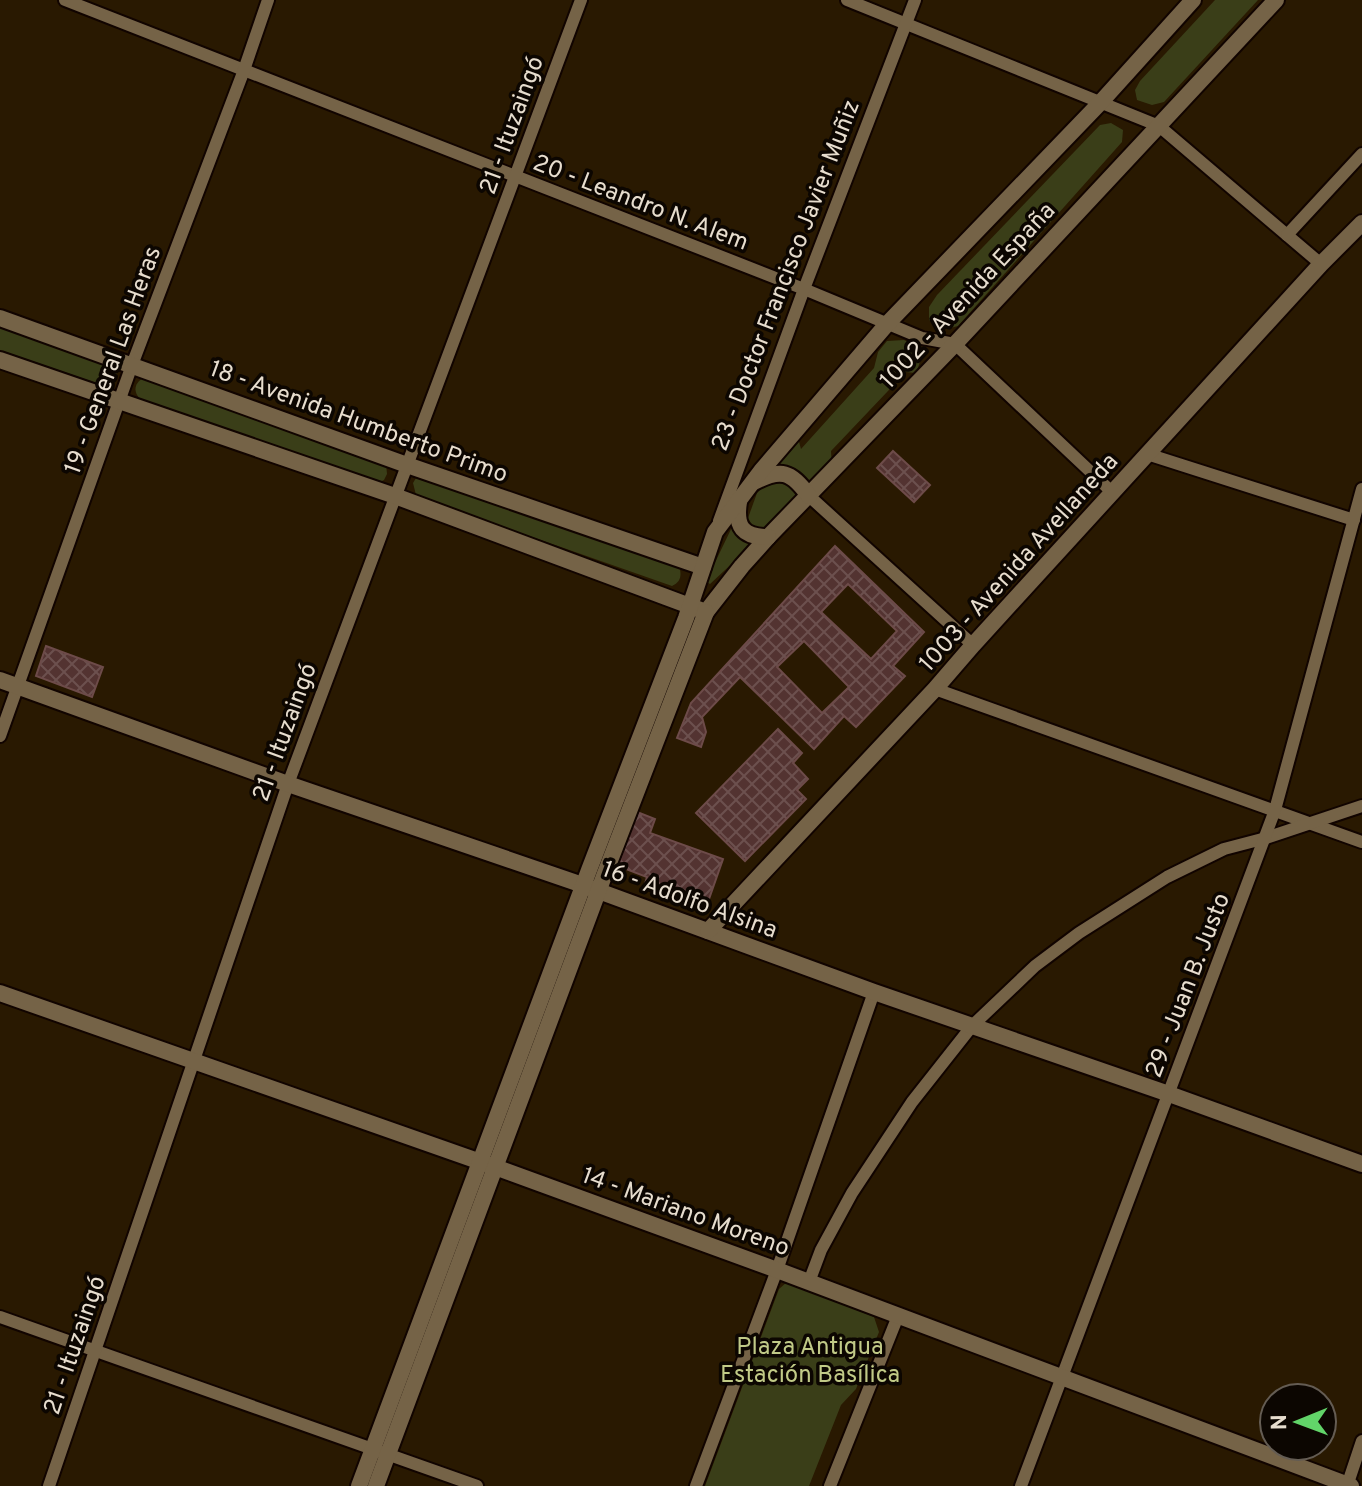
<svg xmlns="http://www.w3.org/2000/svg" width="1362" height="1486" font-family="Overpass,sans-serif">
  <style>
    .green { fill: #3a3e18 }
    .building { fill: url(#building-cross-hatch); stroke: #6d4b49; stroke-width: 2; fill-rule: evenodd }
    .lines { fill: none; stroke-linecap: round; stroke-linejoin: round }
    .street-casing { stroke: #110400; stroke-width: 16 }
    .secondary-casing { stroke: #110400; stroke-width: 20 }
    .street { stroke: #756347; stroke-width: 12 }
    .secondary { stroke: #756347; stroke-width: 16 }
    .labels { text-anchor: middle; stroke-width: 7; stroke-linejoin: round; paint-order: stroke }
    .street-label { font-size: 24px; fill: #e7ddce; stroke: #0c0601 }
    .park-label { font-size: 24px; fill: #c1ca87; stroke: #0c0601 }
  </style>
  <defs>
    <pattern id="building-cross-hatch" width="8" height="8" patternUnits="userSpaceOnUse" patternTransform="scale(2)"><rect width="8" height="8" fill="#533331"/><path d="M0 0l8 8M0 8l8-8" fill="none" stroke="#6c504e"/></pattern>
  </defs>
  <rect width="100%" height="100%" fill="#291901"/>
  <g class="green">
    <path d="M 1215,0 L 1258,0 L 1164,102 L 1152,105 L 1137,100 L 1135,90 L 1140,81 Z"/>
    <path d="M 1111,123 L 1123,130 L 1122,142 L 958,326 C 946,330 939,328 929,320 L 929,307 L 937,295 L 1100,125 Z"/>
    <path d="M 0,326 L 115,367 C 118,376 117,383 108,387 L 0,350 Z"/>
    <path d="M 904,340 C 919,347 925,359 915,373 L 906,372 L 831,451 L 832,467 L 815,483 C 794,476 804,463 773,466 L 798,438 L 801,449 L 874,368 L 878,352 L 887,341 Z"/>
    <path d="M 143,378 L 386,463 L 387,474 L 384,480 L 378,483 L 143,401 C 133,394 133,384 143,378 Z"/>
    <path d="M 422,475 L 679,566 C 682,575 681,582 672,586 L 421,498 L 416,495 L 413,483 L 416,478 Z"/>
    <path d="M 769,481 L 784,482 L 793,486 L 797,499 L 766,532 L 752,525 L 748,518 L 757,493 Z"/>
    <path d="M 733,525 L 739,536 L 753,544 L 710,584 L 707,582 L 708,577 Z"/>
    <path d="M 787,1282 L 874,1317 L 879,1332 L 856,1389 L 841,1405 L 809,1486 L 705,1486 L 779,1289 Z"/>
  </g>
  <g class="building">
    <path d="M 893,451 L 930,485 L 914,502 L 877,468 Z"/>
    <path d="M 835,546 L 924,632 L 893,666 L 905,676 L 856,727 L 844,716 L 814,749 L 740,677 L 702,717 L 706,732 L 701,747 L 677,738 L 691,703 ZM 848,584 L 897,631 L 871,659 L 821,612 ZM 804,641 L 849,687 L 822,713 L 777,667 Z"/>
    <path d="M 46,646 L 103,667 L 92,697 L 36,676 Z"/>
    <path d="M 778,729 L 802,753 L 793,763 L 808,779 L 797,790 L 806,799 L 745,861 L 696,813 Z"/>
    <path d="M 637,812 L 655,819 L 650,833 L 723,859 L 709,899 L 676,887 L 673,895 L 645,884 L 647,877 L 618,866 Z"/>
  </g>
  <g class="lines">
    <g class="street-casing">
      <g id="street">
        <path d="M 65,0 L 804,289 L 922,338 L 955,344 L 1113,493"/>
        <path d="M 847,0 L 1159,126 L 1321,264"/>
        <path d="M 1287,235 L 1362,154"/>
        <path d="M 1147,454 L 1354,520"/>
        <path d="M 809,496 L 973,645"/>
        <path d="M 719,521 L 804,289 L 915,0"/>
        <path d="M 935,689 L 1362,842"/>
        <path d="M 0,736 L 132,365 L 244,70 L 268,0"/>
        <path d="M 809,1282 L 821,1250 L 852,1193 L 912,1102 L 972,1026 L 1035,966 L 1079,933 L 1167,877 L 1224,849 L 1266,838 L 1362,806"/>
        <path d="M 0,1317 L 477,1486"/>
        <path d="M 49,1486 L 288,784 L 581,0"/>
        <path d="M 696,1486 L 777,1270 L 874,992"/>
        <path d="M 830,1486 L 898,1316"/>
        <path d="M 1021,1486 L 1275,810 L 1362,489"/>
        <path d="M 1347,1486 L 1362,1441"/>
      </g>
    </g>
    <g class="secondary-casing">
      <g id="secondary">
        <path d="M 0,318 L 407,465 L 703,567"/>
        <path d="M 0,360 L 395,496 L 706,612 L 742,566 L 768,537 L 955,344 L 1276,0"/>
        <path d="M 754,482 C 781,468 791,471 809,496"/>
        <path d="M 739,502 C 735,527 743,537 768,537"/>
        <path d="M 0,680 L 288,784 L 574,882 L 874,992 L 1169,1094 L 1362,1164"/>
        <path d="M 708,931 L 935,689 L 973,645 L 1321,264 L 1362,223"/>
        <path d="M 0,993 L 495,1167 L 777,1270 L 1351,1486"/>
        <path d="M 359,1486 L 589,870 L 686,618 L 715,532 L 761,471 L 887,324 L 1100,103 L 1193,0"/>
        <path d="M 376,1486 L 604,876 L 706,612"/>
      </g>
    </g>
    <use href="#street" class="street"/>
    <use href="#secondary" class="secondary"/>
  </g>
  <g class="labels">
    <g class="street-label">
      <text transform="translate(511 125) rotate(-70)" y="8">21 - Ituzaingó</text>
      <text transform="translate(641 202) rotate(21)" y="8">20 - Leandro N. Alem</text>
      <text transform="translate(785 275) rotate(-69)" y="8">23 - Doctor Francisco Javier Muñiz</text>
      <text transform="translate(967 295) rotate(-47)" y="8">1002 - Avenida España</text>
      <text transform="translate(112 360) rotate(-70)" y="8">19 - General Las Heras</text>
      <text transform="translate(359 421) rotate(20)" y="8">18 - Avenida Humberto Primo</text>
      <text transform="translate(1018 562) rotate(-48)" y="8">1003 - Avenida Avellaneda</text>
      <text transform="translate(284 732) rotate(-70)" y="8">21 - Ituzaingó</text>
      <text transform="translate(690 899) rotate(20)" y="8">16 - Adolfo Alsina</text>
      <text transform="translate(1187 985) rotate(-69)" y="8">29 - Juan B. Justo</text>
      <text transform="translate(686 1211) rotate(20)" y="8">14 - Mariano Moreno</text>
      <text transform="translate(74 1345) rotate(-71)" y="8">21 - Ituzaingó</text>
    </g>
    <g class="park-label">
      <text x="810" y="1354">Plaza Antigua<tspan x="810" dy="28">Estación Basílica</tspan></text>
    </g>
  </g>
  <g transform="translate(1298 1422) rotate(269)"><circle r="38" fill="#0c0601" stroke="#645c53" stroke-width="2"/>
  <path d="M0-6L14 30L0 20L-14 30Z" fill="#62d469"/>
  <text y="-12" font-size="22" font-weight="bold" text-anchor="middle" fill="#e7ddce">N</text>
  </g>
</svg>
